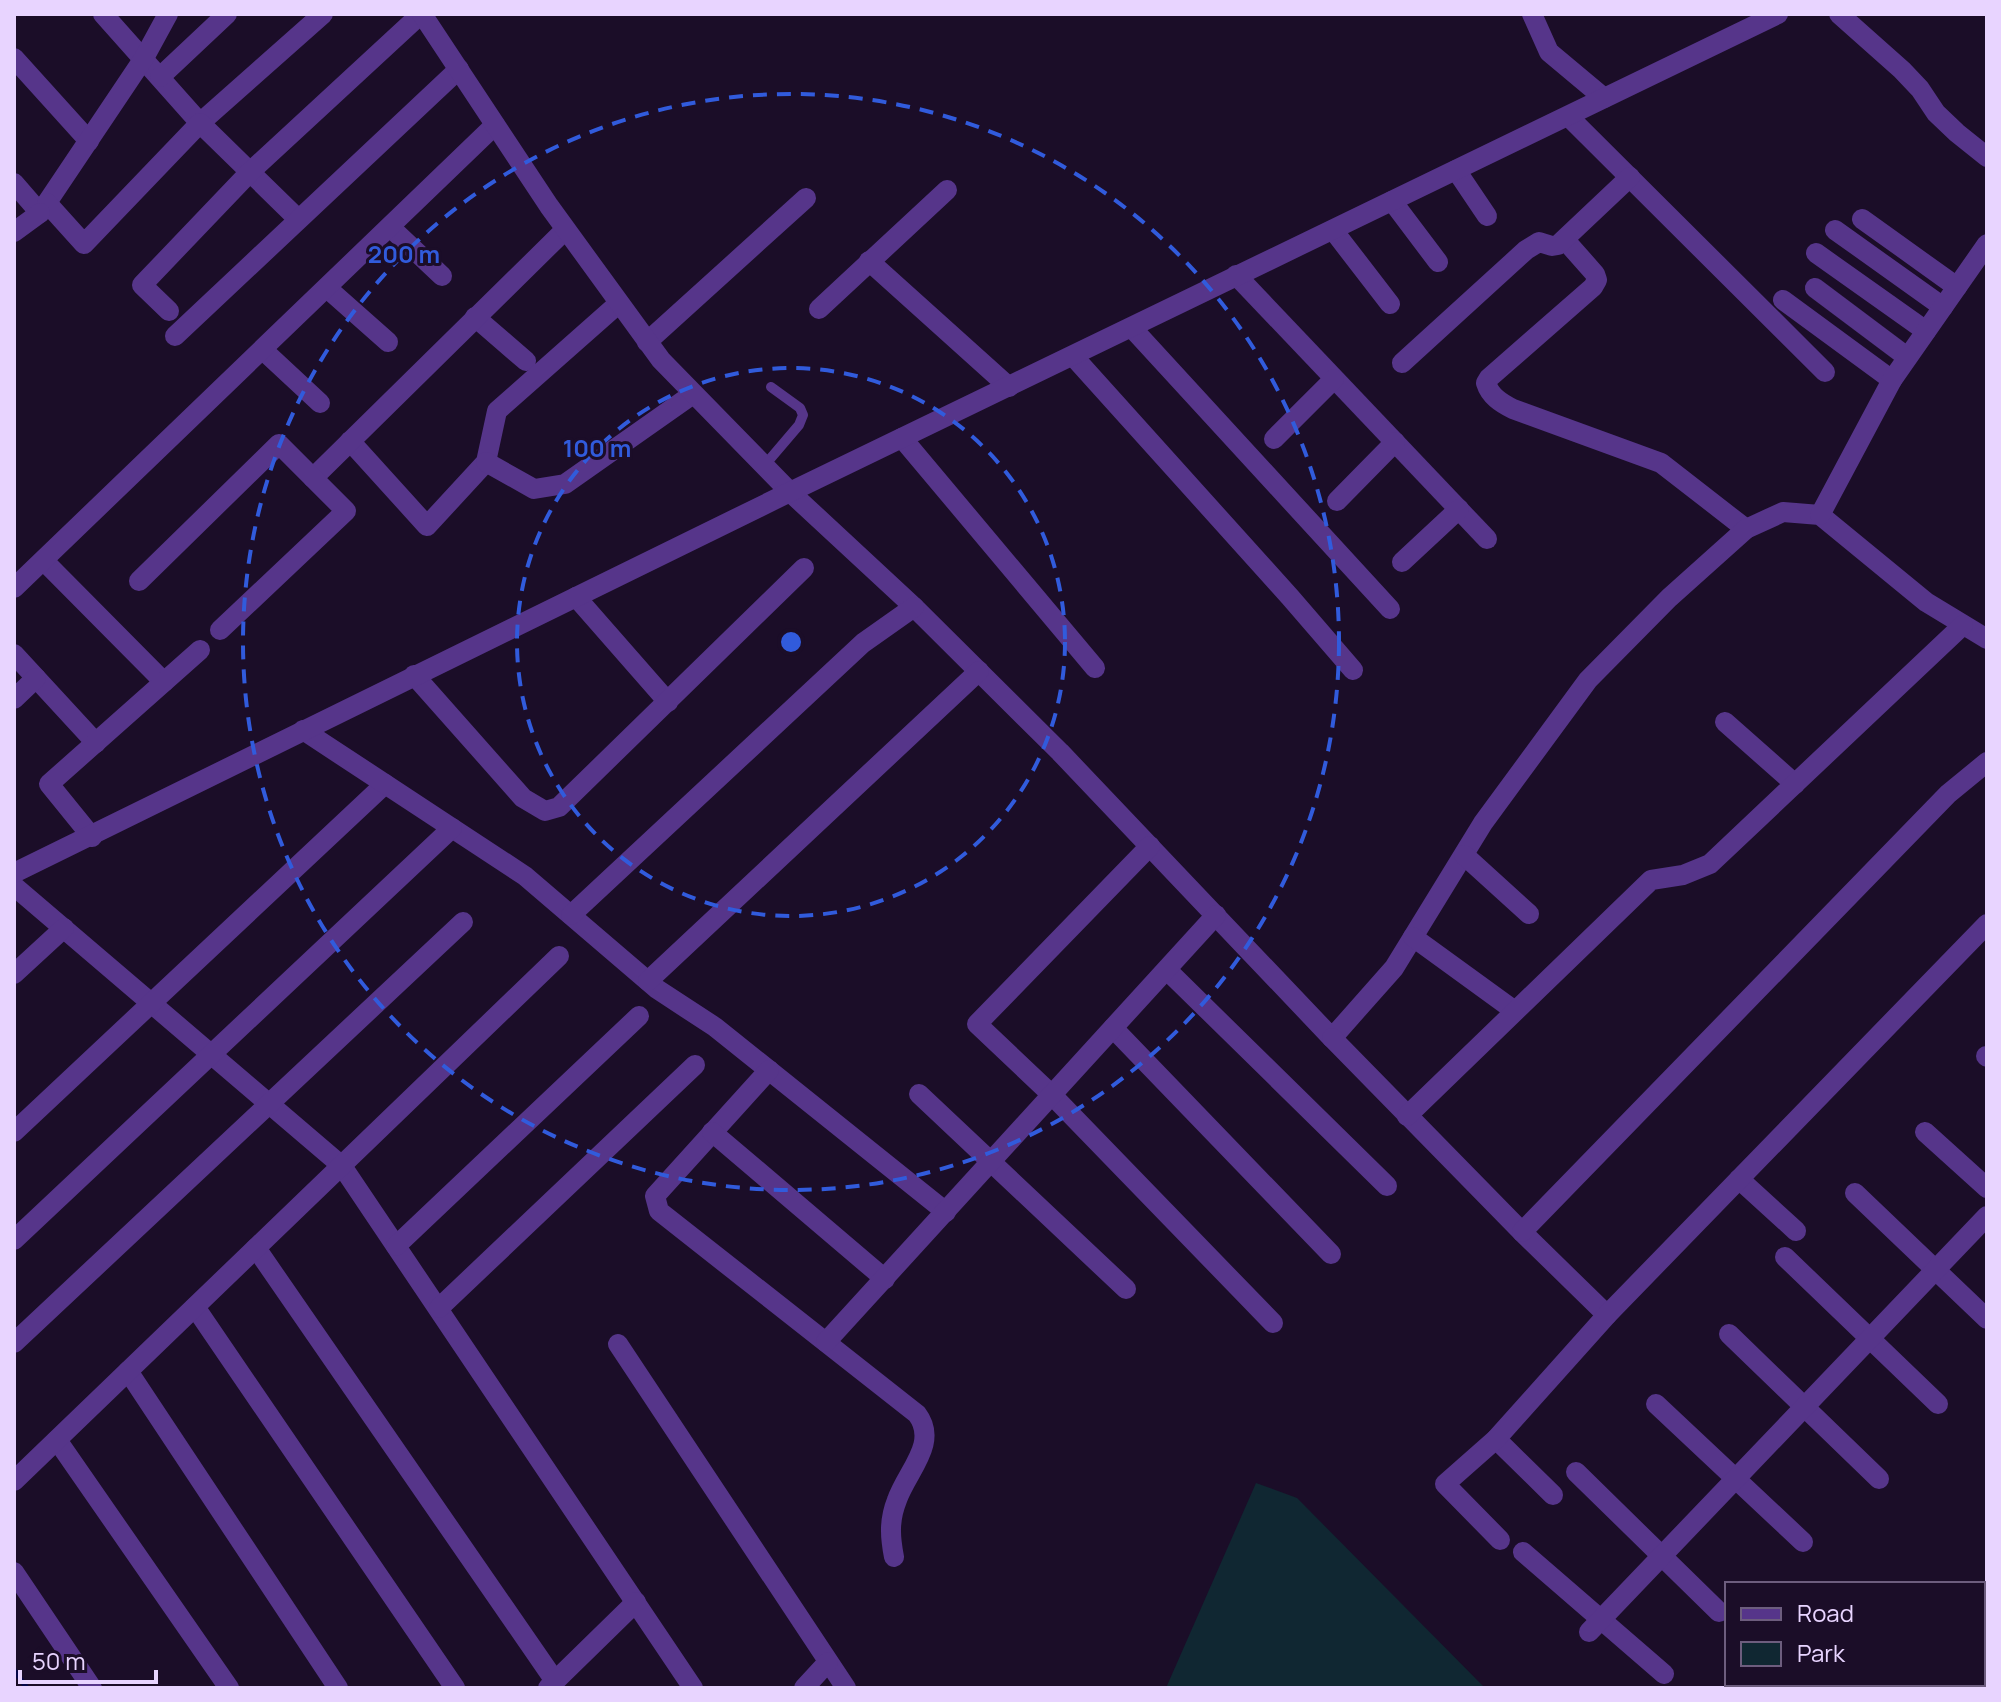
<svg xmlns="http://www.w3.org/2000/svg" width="2001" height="1702" font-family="Manrope,sans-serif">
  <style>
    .green { fill: #102732 }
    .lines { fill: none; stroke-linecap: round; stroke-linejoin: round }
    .stream { stroke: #060748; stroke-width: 5 }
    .service { stroke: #56358a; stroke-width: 10 }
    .minor { stroke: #56358a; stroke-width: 20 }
    .tertiary { stroke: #56358a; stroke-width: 20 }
    .ring { fill: none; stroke: #315bdc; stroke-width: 4; stroke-dasharray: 14 10 }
    .centre { fill: #315bdc; stroke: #1b0d28; stroke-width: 4 }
    .ring-label { font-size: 24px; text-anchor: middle; font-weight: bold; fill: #315bdc; stroke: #1b0d28; stroke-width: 6; stroke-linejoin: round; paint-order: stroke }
  </style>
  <rect width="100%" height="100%" fill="#1b0d28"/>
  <path class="green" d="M 1256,1483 L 1297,1498 L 1485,1688 L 1166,1688 Z"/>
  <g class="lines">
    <path class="stream" d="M 14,1670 L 27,1688"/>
    <path class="service" d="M 764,466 L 799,425 L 803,415 L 800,408 L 771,387"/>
    <g class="minor">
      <path d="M 103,14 L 200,123 L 323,14"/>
      <path d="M 1532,14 L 1549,52 L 1604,98"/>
      <path d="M 1839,14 L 1902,70 L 1920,89 L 1936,113 L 1957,133 L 1987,157"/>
      <path d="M 14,58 L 89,141"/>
      <path d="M 160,77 L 227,14"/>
      <path d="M 1569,117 L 1825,372"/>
      <path d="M 1456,170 L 1487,216"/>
      <path d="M 14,183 L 40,213 L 144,58 L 168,14"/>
      <path d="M 1392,201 L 1438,262"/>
      <path d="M 47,203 L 84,244 L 200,123 L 297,218"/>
      <path d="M 1862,219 L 1957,287"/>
      <path d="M 390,227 L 442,276"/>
      <path d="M 1333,230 L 1390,304"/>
      <path d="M 1835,230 L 1943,307"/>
      <path d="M 14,232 L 40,213"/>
      <path d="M 1565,240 L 1595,274 L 1597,280 L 1593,287 L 1489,378 L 1486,383 C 1490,396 1501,403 1513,409 L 1661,463 L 1746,529"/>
      <path d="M 1816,253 L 1926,331"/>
      <path d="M 869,261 L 1009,387"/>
      <path d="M 1236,275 L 1487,539"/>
      <path d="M 327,288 L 388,342"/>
      <path d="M 1815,288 L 1907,357"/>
      <path d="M 1783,300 L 1892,380"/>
      <path d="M 819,309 L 947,190"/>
      <path d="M 169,311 L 142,285 L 250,172 L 421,14"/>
      <path d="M 475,317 L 526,361"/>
      <path d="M 1132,328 L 1390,609"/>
      <path d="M 175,336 L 459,69"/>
      <path d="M 647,342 L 806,198"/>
      <path d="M 263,350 L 320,403"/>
      <path d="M 1073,356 L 1290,597 L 1353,670"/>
      <path d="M 1402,363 L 1526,250 L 1539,242 L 1552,246 L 1558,245 L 1630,177"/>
      <path d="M 902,438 L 1095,668"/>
      <path d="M 1274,439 L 1334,379"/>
      <path d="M 350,441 L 427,526 L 486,462 L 497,411 L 618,304"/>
      <path d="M 486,462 L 534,489 L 565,484 L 693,394"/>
      <path d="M 313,478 L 565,230"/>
      <path d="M 790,492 L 914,607 L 1060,752 L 1332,1038 L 1394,968 L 1483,823 L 1588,680 L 1669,598 L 1746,529 L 1783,512 L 1820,515 L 1926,602 L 1987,639"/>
      <path d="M 1337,501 L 1395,442"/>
      <path d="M 1820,515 L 1892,380 L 1987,244"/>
      <path d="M 44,561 L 164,682"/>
      <path d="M 1402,562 L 1459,509"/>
      <path d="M 139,581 L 279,444 L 346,511 L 220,630"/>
      <path d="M 14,588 L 495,125"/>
      <path d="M 576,597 L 668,702"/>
      <path d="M 14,654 L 96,743"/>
      <path d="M 414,675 L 523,798 L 545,811 L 559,807 L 804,568"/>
      <path d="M 14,699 L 36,678"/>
      <path d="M 1725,722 L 1795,784"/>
      <path d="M 452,828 L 525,876 L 657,989 L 715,1027 L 946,1212"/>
      <path d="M 92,837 L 49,784 L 200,650"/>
      <path d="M 1150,846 L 977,1024 L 1052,1095 L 1273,1323"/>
      <path d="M 1464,855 L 1529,914"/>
      <path d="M 14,886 L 342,1166 L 693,1688"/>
      <path d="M 571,915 L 863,643 L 914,607"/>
      <path d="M 1413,937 L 1515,1011"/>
      <path d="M 1167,970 L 1387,1186"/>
      <path d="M 14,974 L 64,928"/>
      <path d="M 648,981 L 979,671"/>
      <path d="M 1113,1028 L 1331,1254"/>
      <path d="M 1332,1038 L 1522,1232 L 1607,1315"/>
      <path d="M 1986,1056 L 1987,1057"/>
      <path d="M 769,1070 L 655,1196 L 659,1211 L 917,1414 C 939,1443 907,1471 897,1500 C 889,1520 890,1536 894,1557"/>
      <path d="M 919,1094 L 1126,1289"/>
      <path d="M 1407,1116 L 1651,880 L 1683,875 L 1710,864 L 1963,625"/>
      <path d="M 14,1132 L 385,784"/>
      <path d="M 712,1132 L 885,1279"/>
      <path d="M 1925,1132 L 1987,1188"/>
      <path d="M 1739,1179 L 1796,1231"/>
      <path d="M 1855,1193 L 1987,1319"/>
      <path d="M 1522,1232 L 1948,794 L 1987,762"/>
      <path d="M 14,1240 L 452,828 L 303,730"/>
      <path d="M 396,1246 L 639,1016"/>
      <path d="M 256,1248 L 555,1681"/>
      <path d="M 1785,1257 L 1938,1404"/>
      <path d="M 195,1307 L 455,1688"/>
      <path d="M 439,1308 L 695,1065"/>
      <path d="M 1729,1334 L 1879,1479"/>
      <path d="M 826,1342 L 1216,915"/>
      <path d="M 14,1343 L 463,922"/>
      <path d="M 618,1344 L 846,1688"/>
      <path d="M 128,1371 L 338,1688"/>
      <path d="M 1656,1404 L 1803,1542"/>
      <path d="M 1496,1439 L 1553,1495"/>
      <path d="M 57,1440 L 229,1688"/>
      <path d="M 1576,1472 L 1719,1612"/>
      <path d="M 14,1481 L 559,956"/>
      <path d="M 1500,1540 L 1445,1484 L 1496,1439 L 1607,1315 L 1987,924"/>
      <path d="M 1523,1552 L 1664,1674"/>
      <path d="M 14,1572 L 92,1688"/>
      <path d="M 1589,1632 L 1987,1216"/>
      <path d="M 548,1688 L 636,1602"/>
      <path d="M 804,1688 L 828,1662"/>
    </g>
    <g class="tertiary">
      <path d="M 422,14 L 549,206 L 661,360 L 790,492"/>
      <path d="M 14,873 L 790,492 L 1778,14"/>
    </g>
  </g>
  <g class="ring">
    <circle cx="791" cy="642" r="274"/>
    <circle cx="791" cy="642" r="548"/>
  </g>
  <circle cx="791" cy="642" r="12" class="centre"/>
  <g class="ring-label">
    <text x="404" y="263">200 m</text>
    <text x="597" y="457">100 m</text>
  </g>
  <rect width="2001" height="1702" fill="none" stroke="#e8d4ff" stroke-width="32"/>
  <rect x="1725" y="1582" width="260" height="104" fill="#1b0d28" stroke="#6d5d7e" stroke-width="2"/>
  <rect x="1741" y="1608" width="40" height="12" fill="#56358a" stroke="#6d5d7e" stroke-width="2"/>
  <text x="1797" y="1622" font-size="24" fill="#e8d4ff">Road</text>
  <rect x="1741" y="1642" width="40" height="24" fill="#102732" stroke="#6d5d7e" stroke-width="2"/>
  <text x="1797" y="1662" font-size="24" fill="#e8d4ff">Park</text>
  <path d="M20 1670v12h136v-12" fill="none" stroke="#e8d4ff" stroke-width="4"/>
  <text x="32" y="1670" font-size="24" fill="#e8d4ff" stroke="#1b0d28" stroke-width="6" paint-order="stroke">50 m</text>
</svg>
